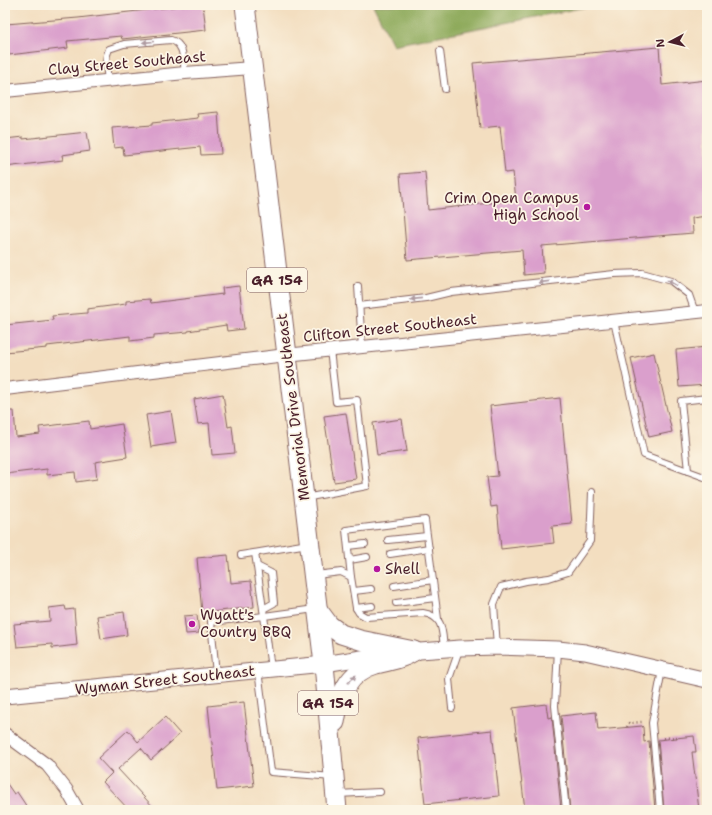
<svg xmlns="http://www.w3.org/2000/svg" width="712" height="815" font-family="'Shantell Sans',sans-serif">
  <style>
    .forest { fill: #8eaa5c; stroke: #6c6444 }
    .building { fill: #da9fcc }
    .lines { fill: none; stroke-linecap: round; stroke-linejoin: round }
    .service-casing { stroke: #85625f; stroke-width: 8 }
    .minor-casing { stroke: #85625f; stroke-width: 14 }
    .tertiary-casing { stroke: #85625f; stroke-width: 17 }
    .primary-casing { stroke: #85625f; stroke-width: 21 }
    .path { stroke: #85625f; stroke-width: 2.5; stroke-dasharray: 1 3; stroke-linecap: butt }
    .service { stroke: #fff; stroke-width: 6 }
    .minor { stroke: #fff; stroke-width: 12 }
    .tertiary { stroke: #fff; stroke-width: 15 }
    .primary { stroke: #fff; stroke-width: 19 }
    .oneway { fill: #ae9aa0 }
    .poi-dot { fill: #b5179e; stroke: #fcf5e5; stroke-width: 1.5 }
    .labels { text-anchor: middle; stroke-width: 3.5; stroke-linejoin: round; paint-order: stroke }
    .shield { fill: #fcf5e5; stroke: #7f5f63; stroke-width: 1 }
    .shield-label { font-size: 14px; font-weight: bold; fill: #4a1f2b }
    .street-label { font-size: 15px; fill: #4a1f2b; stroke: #fcf5e5 }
    .poi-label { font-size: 15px; fill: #4a1f2b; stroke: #fcf5e5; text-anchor: start }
  </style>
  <rect width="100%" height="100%" fill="#fcf5e5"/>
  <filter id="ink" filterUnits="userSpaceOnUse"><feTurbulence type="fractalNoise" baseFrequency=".025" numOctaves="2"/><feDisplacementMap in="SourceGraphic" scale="8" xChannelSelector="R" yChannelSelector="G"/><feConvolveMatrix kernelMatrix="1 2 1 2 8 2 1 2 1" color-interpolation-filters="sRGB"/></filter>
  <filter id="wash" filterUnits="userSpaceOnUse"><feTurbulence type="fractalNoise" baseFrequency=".012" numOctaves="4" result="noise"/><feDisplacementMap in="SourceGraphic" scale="16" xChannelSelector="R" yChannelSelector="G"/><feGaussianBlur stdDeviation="0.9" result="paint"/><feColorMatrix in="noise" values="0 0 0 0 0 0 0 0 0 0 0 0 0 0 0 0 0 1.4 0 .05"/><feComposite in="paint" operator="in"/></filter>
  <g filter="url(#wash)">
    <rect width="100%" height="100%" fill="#f3dec0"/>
    <path class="forest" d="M 373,5 L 596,5 L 393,45 Z"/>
    <g id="blocks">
      <g class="building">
        <path d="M 189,5 L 203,5 L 206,30 L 122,39 L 121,36 L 67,41 L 68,48 L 9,55 L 6,24 L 78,18 Z"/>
        <path d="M 659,47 L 662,85 L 707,80 L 707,216 L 692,218 L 693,233 L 542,246 L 544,273 L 524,275 L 522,250 L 407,260 L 400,174 L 425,172 L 428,210 L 516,200 L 513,172 L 505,173 L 500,126 L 480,128 L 473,63 Z"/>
        <path d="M 218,112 L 221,154 L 201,155 L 200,147 L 124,155 L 123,147 L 114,148 L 112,128 L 152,125 L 152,123 L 198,118 L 197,114 Z"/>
        <path d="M 87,132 L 90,151 L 62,155 L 63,160 L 5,167 L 5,139 L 23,137 L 23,139 Z"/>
        <path d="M 239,286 L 244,329 L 227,331 L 226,325 L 188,331 L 188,332 L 154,335 L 154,338 L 130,341 L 130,336 L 47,346 L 47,348 L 5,352 L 5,325 L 53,320 L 52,316 L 87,313 L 87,309 L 126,304 L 126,301 L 150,299 L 151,303 L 223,294 L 222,288 Z"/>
        <path d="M 707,347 L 707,385 L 679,387 L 676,350 Z"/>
        <path d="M 654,353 L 672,432 L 649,437 L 631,358 Z"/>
        <path d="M 223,394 L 228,427 L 232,426 L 235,453 L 212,455 L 209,423 L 198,424 L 194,399 Z"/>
        <path d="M 560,398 L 572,524 L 552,526 L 554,543 L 501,549 L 497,506 L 491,507 L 487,477 L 498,476 L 490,406 Z"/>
        <path d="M 5,411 L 14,411 L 16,437 L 40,434 L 39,427 L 89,421 L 90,429 L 122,424 L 127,457 L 95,462 L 97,479 L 76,482 L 75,472 L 47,475 L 47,469 L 5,474 Z"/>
        <path d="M 171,411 L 176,443 L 151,447 L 146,415 Z"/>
        <path d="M 346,413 L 356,479 L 334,482 L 324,416 Z"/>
        <path d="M 402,419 L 407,451 L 377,455 L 373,423 Z"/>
        <path d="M 228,555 L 231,583 L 251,581 L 254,607 L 202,613 L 197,558 Z"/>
        <path d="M 65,606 L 66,610 L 74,609 L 77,645 L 52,648 L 52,644 L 17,647 L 14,624 L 50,621 L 49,608 Z"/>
        <path d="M 124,612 L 127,635 L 101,639 L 97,616 Z"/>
        <path d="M 197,615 L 199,633 L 186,634 L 184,616 Z"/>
        <path d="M 244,702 L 254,786 L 217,790 L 208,706 Z"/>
        <path d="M 546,704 L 548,718 L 552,717 L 561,810 L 525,810 L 513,708 Z"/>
        <path d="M 596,712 L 598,730 L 642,726 L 643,727 L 644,742 L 649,741 L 655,810 L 570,810 L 561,716 Z"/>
        <path d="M 165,717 L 180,734 L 151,760 L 141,748 L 118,769 L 156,810 L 129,810 L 103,782 L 112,773 L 98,758 L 128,730 L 138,742 Z"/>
        <path d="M 492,730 L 499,796 L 425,804 L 418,738 Z"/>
        <path d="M 694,736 L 696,752 L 692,752 L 699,810 L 664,810 L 658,740 Z"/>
        <path d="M 5,781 L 14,794 L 17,792 L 29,810 L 5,810 Z"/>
      </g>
    </g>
  </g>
  <g filter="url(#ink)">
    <use href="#blocks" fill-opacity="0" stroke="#85625f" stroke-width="1"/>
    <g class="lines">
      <g class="service-casing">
        <g id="service">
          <path d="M 440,51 L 445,89"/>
          <path d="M 108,81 C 107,70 104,59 109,49 L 124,44 L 171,40 C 185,44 183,61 185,73"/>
          <path d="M 358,286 L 362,347"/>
          <path d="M 359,306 L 426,298 L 451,292 L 614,274 L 642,273 L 671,281 L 689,295 L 695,312"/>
          <path d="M 614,321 L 644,455 L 707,478"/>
          <path d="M 688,471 L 681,401 L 707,398"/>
          <path d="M 305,498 L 367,486 L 357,400 L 336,402 L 330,350"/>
          <path d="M 388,540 L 427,536"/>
          <path d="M 348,546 L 365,544"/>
          <path d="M 255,553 L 264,616 L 315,609"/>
          <path d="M 390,554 L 429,548"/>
          <path d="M 241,555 L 308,544"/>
          <path d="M 350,560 L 367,557"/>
          <path d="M 257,566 L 271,573 L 274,603 L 263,609"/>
          <path d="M 316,575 L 341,572 L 351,577 L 356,608 L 359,613 L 366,617 L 423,613 C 444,616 442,631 444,649"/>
          <path d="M 351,577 L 346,530 L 425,520 L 438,619"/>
          <path d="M 394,586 L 433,580"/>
          <path d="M 354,591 L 371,589"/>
          <path d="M 396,603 L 435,598"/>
          <path d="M 356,608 L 372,606"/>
          <path d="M 497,647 L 494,604 L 501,587 L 526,581 L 549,578 L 568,572 L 590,541 L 592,492"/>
          <path d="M 558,649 L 555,706 L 566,810"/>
          <path d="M 258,670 L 271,772 L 333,777"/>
          <path d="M 216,674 L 211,622 L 264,616 L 271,669"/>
          <path d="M 452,708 L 449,679 L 459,650"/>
          <path d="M 337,794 L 380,792"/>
          <path d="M 660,810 L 652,723 L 662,670"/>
        </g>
      </g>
      <g class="minor-casing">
        <g id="minor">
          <path d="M 5,91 L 185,73 L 252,68"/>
          <path d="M 5,389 L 286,355 L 707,311"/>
          <path d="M 5,734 L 47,765 L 66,789 L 78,810"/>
        </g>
      </g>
      <g class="tertiary-casing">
        <path id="tertiary" d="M 5,696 L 324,664 L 393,653 L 460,648 L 497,647 L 558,649 L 585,652 L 707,680"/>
      </g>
      <g class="primary-casing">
        <g id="primary">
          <path d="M 245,5 L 324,664 L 337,810"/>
          <path d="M 317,609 L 329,625 L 341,634 L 360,640 L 414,651"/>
          <path d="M 335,722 C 339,697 347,672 376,664 C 389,661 402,659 414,651"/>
        </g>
      </g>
      <g class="path">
        <path d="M 627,727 L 629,723 L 642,722"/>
        <path d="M 664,738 L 677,737 L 678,738"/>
      </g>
      <use href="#service" class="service"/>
      <use href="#minor" class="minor"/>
      <use href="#tertiary" class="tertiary"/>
      <use href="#primary" class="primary"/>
    </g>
    <defs><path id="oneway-solid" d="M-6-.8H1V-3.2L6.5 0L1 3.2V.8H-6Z"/></defs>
    <g class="oneway">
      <use href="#oneway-solid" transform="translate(148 42) rotate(175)"/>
      <use href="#oneway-solid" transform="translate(544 282) rotate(174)"/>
      <use href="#oneway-solid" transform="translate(672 283) rotate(-151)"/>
      <use href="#oneway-solid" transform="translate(416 299) rotate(174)"/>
      <use href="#oneway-solid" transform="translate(352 679) rotate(-45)"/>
    </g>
  </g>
  <g class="poi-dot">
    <circle cx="587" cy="207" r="4"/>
    <circle cx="377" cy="569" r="4"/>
    <circle cx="192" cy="624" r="4"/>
  </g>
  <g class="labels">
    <g class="shield">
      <rect x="247" y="268" width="60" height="24" rx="3"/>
      <rect x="298" y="691" width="60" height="24" rx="3"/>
    </g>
    <g class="shield-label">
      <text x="277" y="285">GA 154</text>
      <text x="328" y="708">GA 154</text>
    </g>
    <g class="street-label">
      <text transform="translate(127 63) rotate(-5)" y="5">Clay Street Southeast</text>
      <text transform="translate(390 328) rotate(-6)" y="5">Clifton Street Southeast</text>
      <text transform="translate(293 407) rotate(-97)" y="5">Memorial Drive Southeast</text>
      <text transform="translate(165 680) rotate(-6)" y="5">Wyman Street Southeast</text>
    </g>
    <g class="poi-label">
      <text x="579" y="203" text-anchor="end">Crim Open Campus<tspan x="579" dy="17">High School</tspan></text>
      <text x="385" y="574">Shell</text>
      <text x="200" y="620">Wyatt's<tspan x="200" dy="17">Country BBQ</tspan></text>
    </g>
  </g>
  <rect width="712" height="815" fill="none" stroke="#fcf5e5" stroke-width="20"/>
  <g transform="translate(670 42) rotate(263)" stroke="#fcf5e5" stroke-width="3" paint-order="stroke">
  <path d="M0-3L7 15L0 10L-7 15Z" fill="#4a1f2b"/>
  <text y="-6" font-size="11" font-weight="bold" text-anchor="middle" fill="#4a1f2b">N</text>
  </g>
</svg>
